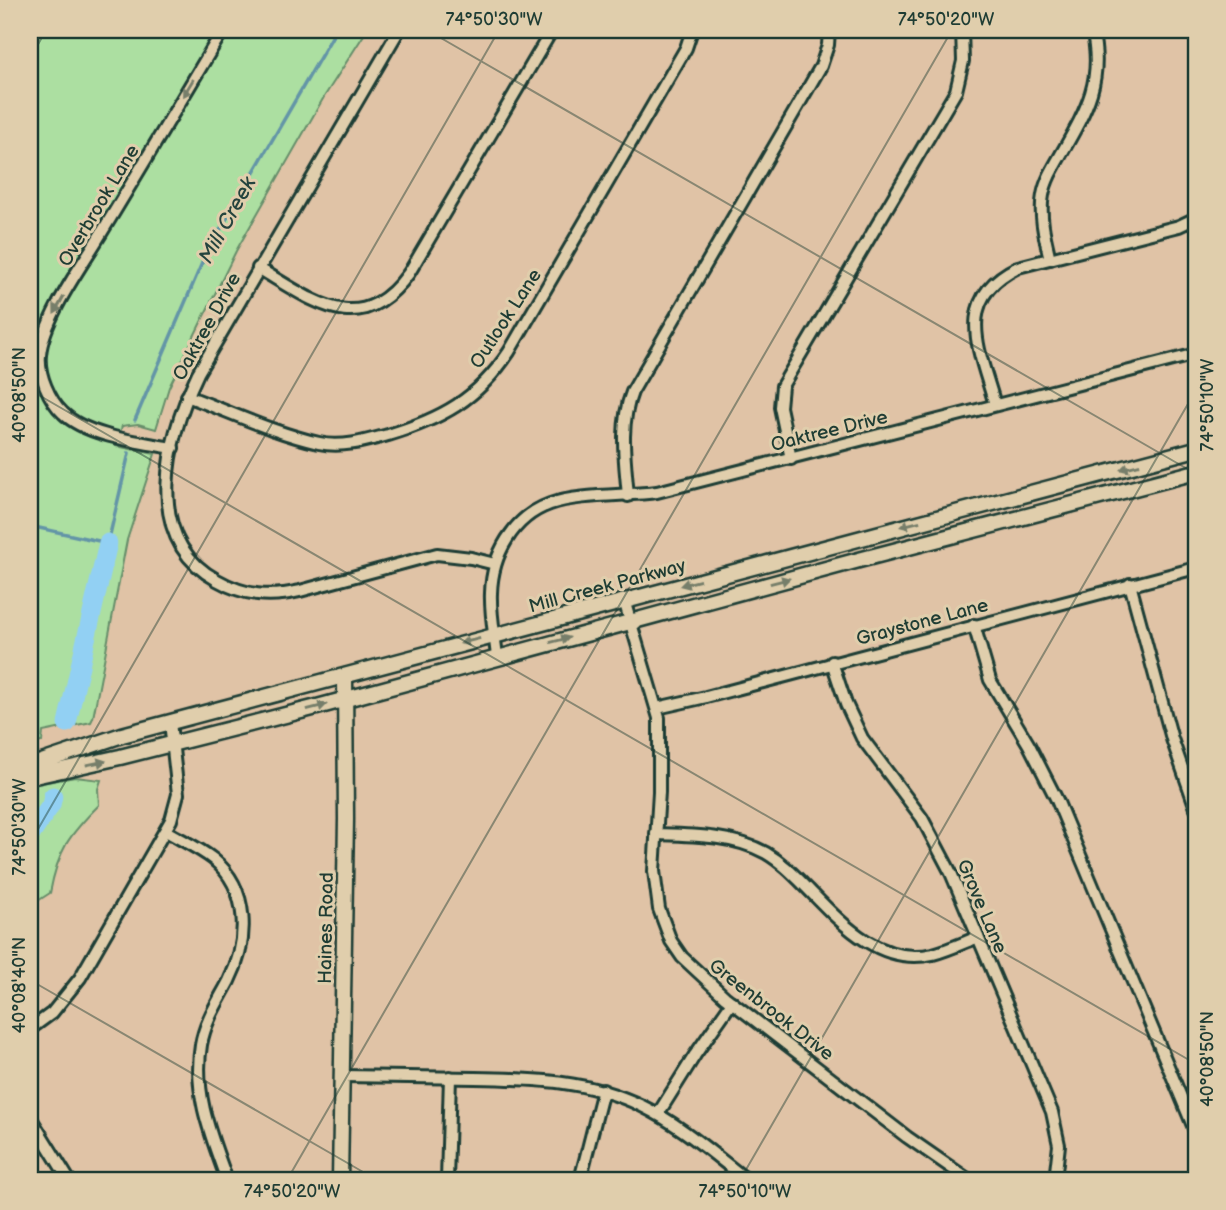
<svg xmlns="http://www.w3.org/2000/svg" width="1226" height="1210" font-family="'Balsamiq Sans',sans-serif">
  <style>
    .green { fill: #acdfa1; stroke: #668e6a; stroke-width: 2 }
    .lines { fill: none; stroke-linecap: round; stroke-linejoin: round }
    .stream { stroke: #6495a7; stroke-width: 3.5 }
    .river { stroke: #92d0f3; stroke-width: 19 }
    .street-casing { stroke: #1f3d34; stroke-width: 16 }
    .secondary-casing { stroke: #1f3d34; stroke-width: 19 }
    .street { stroke: #e0ceac; stroke-width: 10 }
    .secondary { stroke: #e0ceac; stroke-width: 14 }
    .oneway { fill: #767e6a }
    .ticks { fill: none; stroke: #1f3d34; stroke-width: 2; stroke-opacity: 0.45 }
    .labels { text-anchor: middle; stroke-width: 6; stroke-linejoin: round; paint-order: stroke }
    .street-label { font-size: 19px; fill: #1f3d34; stroke: #e0ceac }
    .water-label { font-size: 21px; font-style: italic; fill: #25443e; stroke: #e0ceac }
    .neatline { fill: none; stroke: #1f3d34; stroke-width: 2.5 }
    .ticks-label { font-size: 18px; text-anchor: middle; fill: #1f3d34 }
  </style>
  <rect width="100%" height="100%" fill="#e0c3a6"/>
  <filter id="ink" filterUnits="userSpaceOnUse"><feTurbulence type="fractalNoise" baseFrequency=".0143" numOctaves="2"/><feDisplacementMap in="SourceGraphic" scale="14" xChannelSelector="R" yChannelSelector="G"/><feConvolveMatrix kernelMatrix="1 2 1 2 8 2 1 2 1" color-interpolation-filters="sRGB"/></filter>
  <g filter="url(#ink)">
    <g class="green">
      <path d="M 30,30 L 367,30 L 324,97 L 236,251 L 169,387 L 156,429 L 138,424 L 122,426 L 116,446 L 155,454 L 127,540 L 93,718 L 91,722 L 43,732 L 42,742 L 30,743 Z"/>
      <path d="M 75,777 L 101,780 L 98,789 L 99,805 C 69,835 58,850 50,893 L 30,906 L 30,785 Z"/>
    </g>
    <g class="lines">
      <g class="stream">
        <path d="M 135,420 L 205,256 L 336,30"/>
        <path d="M 30,526 L 108,543 L 129,453"/>
      </g>
      <g class="river">
        <path d="M 67,723 L 108,543"/>
        <path d="M 30,836 L 51,805 L 53,796"/>
      </g>
      <g class="street-casing">
        <g id="street">
          <path d="M 399,30 L 198,373 C 168,436 140,538 217,580 C 245,596 270,598 300,591 L 437,554 L 471,558 L 495,564"/>
          <path d="M 1050,259 C 1045,238 1039,216 1043,195 C 1046,179 1055,165 1063,151 C 1087,109 1104,79 1092,30"/>
          <path d="M 258,268 C 314,301 360,341 409,273 L 552,30"/>
          <path d="M 187,396 C 230,412 274,433 319,443 C 342,448 366,441 388,435 C 441,419 477,400 509,352 L 686,48 L 692,30"/>
          <path d="M 995,405 C 980,351 952,299 1018,267 L 1179,226 L 1196,218"/>
          <path d="M 173,448 C 141,442 87,437 63,413 C 49,400 38,374 40,355 C 43,318 83,264 102,232 C 143,165 183,97 223,30"/>
          <path d="M 791,459 L 780,407 L 782,386 L 956,91 L 963,61 L 962,30"/>
          <path d="M 628,496 C 625,461 619,425 632,392 L 821,66 L 828,45 L 829,30"/>
          <path d="M 1130,584 L 1172,739 L 1196,808"/>
          <path d="M 624,600 L 659,718 L 659,792 L 654,871 L 659,909 L 671,941 L 682,957 L 725,997 L 907,1137 L 969,1180"/>
          <path d="M 974,625 L 990,680 L 1029,745 L 1057,800 L 1196,1133"/>
          <path d="M 497,657 C 495,636 490,614 491,593 C 492,555 513,517 550,504 C 578,494 626,496 657,492 L 1196,354"/>
          <path d="M 832,662 L 846,704 L 862,738 L 922,818 L 951,873 L 1052,1112 L 1059,1145 L 1055,1180"/>
          <path d="M 657,708 L 706,697 L 1196,568"/>
          <path d="M 166,831 C 181,840 199,848 213,859 C 250,889 249,941 229,981 C 218,1002 205,1021 201,1045 C 193,1093 211,1136 227,1180"/>
          <path d="M 656,834 C 691,835 734,835 766,853 C 783,863 796,877 810,891 C 843,925 881,966 933,954 C 948,950 963,943 978,937"/>
          <path d="M 30,1029 L 52,1013 L 80,978 L 171,820 L 178,794 L 170,722"/>
          <path d="M 342,1076 C 386,1077 431,1077 475,1078 C 534,1079 589,1080 642,1106 C 681,1125 713,1154 747,1180"/>
          <path d="M 658,1114 L 695,1055 L 732,1002"/>
          <path d="M 30,1117 L 69,1180"/>
          <path d="M 447,1180 L 450,1077"/>
          <path d="M 580,1180 L 603,1090"/>
        </g>
      </g>
      <g class="secondary-casing">
        <g id="secondary">
          <path d="M 30,766 L 122,735 L 1196,449"/>
          <path d="M 30,777 L 120,757 L 317,707 L 859,560 L 1196,472"/>
          <path d="M 340,1180 L 346,819 L 345,676"/>
        </g>
      </g>
      <use href="#street" class="street"/>
      <use href="#secondary" class="secondary"/>
    </g>
    <defs><path id="oneway-solid" d="M-6-.8H1V-3.2L6.5 0L1 3.2V.8H-6Z" transform="scale(1.75)"/></defs>
    <g class="oneway">
      <use href="#oneway-solid" transform="translate(188 88) rotate(121)"/>
      <use href="#oneway-solid" transform="translate(59 305) rotate(119)"/>
      <use href="#oneway-solid" transform="translate(1130 467) rotate(165)"/>
      <use href="#oneway-solid" transform="translate(910 524) rotate(165)"/>
      <use href="#oneway-solid" transform="translate(780 581) rotate(-15)"/>
      <use href="#oneway-solid" transform="translate(690 583) rotate(165)"/>
      <use href="#oneway-solid" transform="translate(560 640) rotate(-15)"/>
      <use href="#oneway-solid" transform="translate(470 641) rotate(165)"/>
      <use href="#oneway-solid" transform="translate(317 707) rotate(-15)"/>
      <use href="#oneway-solid" transform="translate(96 763) rotate(-12)"/>
    </g>
  </g>
  <path class="ticks" d="M 427,30 L 1196,474M 30,59 L 46,30M 30,390 L 1196,1064M 30,843 L 499,30M 30,980 L 377,1180M 287,1180 L 952,30M 740,1180 L 1196,390M 1192,1180 L 1196,1173"/>
  <g class="labels">
    <g class="street-label">
      <text transform="translate(98 205) rotate(-59)" y="7">Overbrook Lane</text>
      <text transform="translate(505 318) rotate(-57)" y="7">Outlook Lane</text>
      <text transform="translate(206 326) rotate(-61)" y="7">Oaktree Drive</text>
      <text transform="translate(829 430) rotate(-14)" y="7">Oaktree Drive</text>
      <text transform="translate(607 585) rotate(-15)" y="7">Mill Creek Parkway</text>
      <text transform="translate(922 621) rotate(-15)" y="7">Graystone Lane</text>
      <text transform="translate(983 906) rotate(67)" y="7">Grove Lane</text>
      <text transform="translate(325 928) rotate(-89)" y="7">Haines Road</text>
      <text transform="translate(772 1009) rotate(38)" y="7">Greenbrook Drive</text>
    </g>
    <g class="water-label">
      <text transform="translate(227 220) rotate(-61)" y="7">Mill Creek</text>
    </g>
  </g>
  <rect width="1226" height="1210" fill="none" stroke="#e0ceac" stroke-width="77"/>
  <rect x="38" y="38" width="1150" height="1134" class="neatline"/>
  <g class="ticks-label">
    <text x="494" y="25">74°50'30"W</text>
    <text x="946" y="25">74°50'20"W</text>
    <text transform="translate(19 395) rotate(-90)" y="6">40°08'50"N</text>
    <text transform="translate(1207 405) rotate(-90)" y="6">74°50'10"W</text>
    <text transform="translate(19 827) rotate(-90)" y="6">74°50'30"W</text>
    <text transform="translate(19 985) rotate(-90)" y="6">40°08'40"N</text>
    <text transform="translate(1207 1059) rotate(-90)" y="6">40°08'50"N</text>
    <text x="292" y="1197">74°50'20"W</text>
    <text x="745" y="1197">74°50'10"W</text>
  </g>
</svg>
